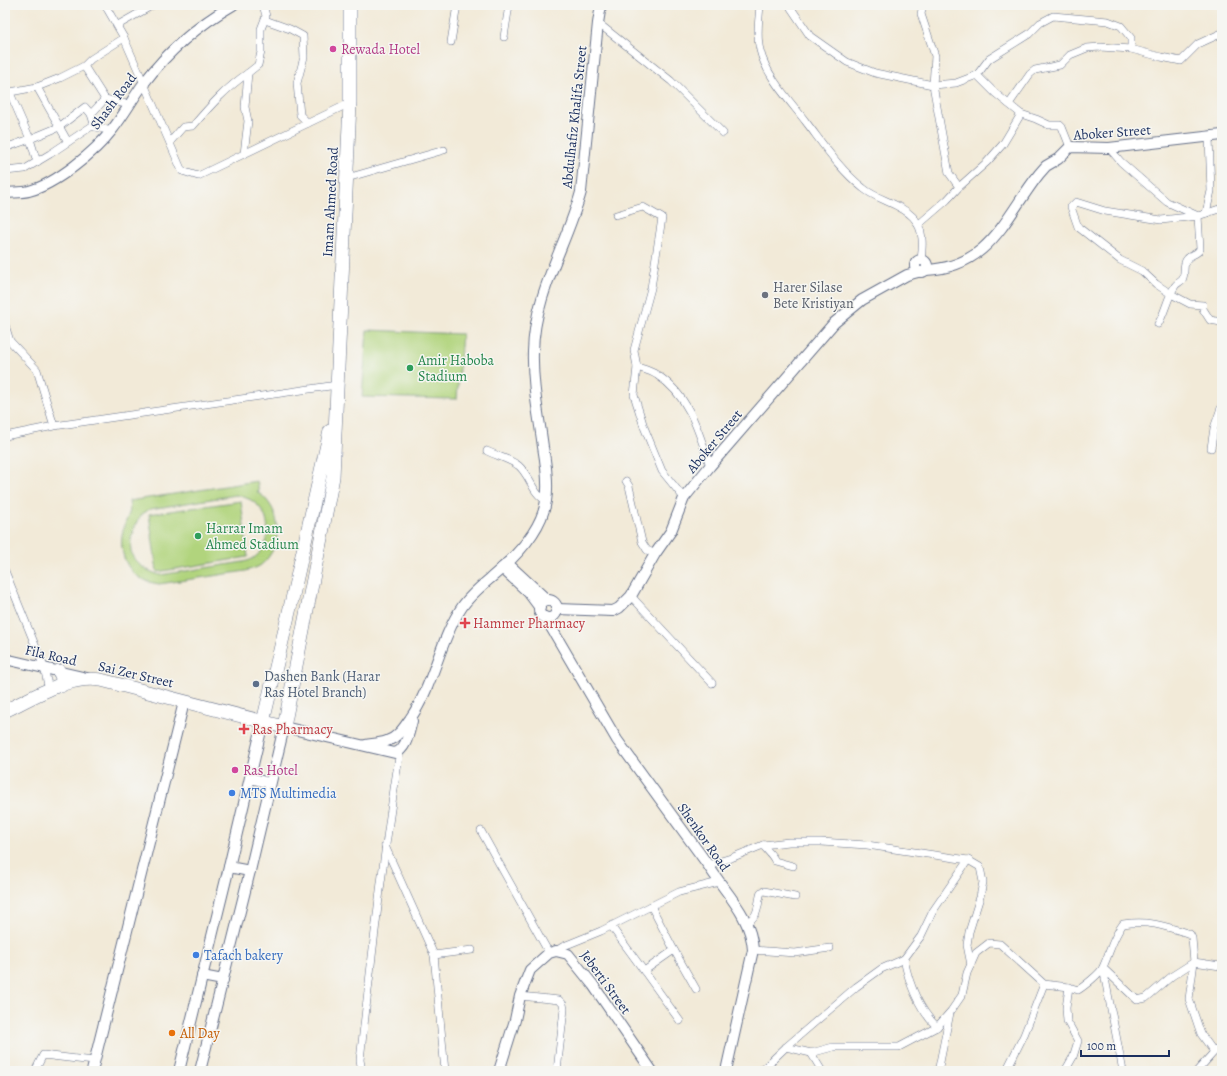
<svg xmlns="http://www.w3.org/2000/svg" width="1227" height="1076" font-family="Alegreya,serif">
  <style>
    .garden { fill: #b1d47d; stroke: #66826e; fill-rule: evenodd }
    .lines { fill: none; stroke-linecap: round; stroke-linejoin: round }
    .street-casing { stroke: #667089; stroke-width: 8 }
    .secondary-casing { stroke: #667089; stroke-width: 12 }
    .highway-casing { stroke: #667089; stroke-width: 14 }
    .street { stroke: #fff; stroke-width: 7 }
    .secondary { stroke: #fff; stroke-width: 10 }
    .highway { stroke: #fff; stroke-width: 13 }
    .hotel-dot { fill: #d1479c; stroke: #f6f6f2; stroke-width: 1.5 }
    .worship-dot { fill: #6b7280; stroke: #f6f6f2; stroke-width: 1.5 }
    .leisure-dot { fill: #2e9e5b; stroke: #f6f6f2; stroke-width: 1.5 }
    .health-dot { fill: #e0444e; stroke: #f6f6f2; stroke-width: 1.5 }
    .service-dot { fill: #5c6f8a; stroke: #f6f6f2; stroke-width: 1.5 }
    .shop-dot { fill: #3f7fe0; stroke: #f6f6f2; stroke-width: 1.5 }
    .food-dot { fill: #e8710a; stroke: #f6f6f2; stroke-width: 1.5 }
    .labels { text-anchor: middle; stroke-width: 3; stroke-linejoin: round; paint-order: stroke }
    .hotel-label { font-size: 14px; fill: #b23c85; stroke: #f6f6f2; text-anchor: start }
    .street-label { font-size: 14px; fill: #1b2f5e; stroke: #f6f6f2 }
    .worship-label { font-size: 14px; fill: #5b616d; stroke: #f6f6f2; text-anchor: start }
    .leisure-label { font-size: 14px; fill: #27864d; stroke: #f6f6f2; text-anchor: start }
    .health-label { font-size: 14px; fill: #be3a42; stroke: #f6f6f2; text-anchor: start }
    .service-label { font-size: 14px; fill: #4e5e75; stroke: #f6f6f2; text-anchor: start }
    .shop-label { font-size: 14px; fill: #366cbe; stroke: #f6f6f2; text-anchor: start }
    .food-label { font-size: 14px; fill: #c56008; stroke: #f6f6f2; text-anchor: start }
  </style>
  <rect width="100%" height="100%" fill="#f6f6f2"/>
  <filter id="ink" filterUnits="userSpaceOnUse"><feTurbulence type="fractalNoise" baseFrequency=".025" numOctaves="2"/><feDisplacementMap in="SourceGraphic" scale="8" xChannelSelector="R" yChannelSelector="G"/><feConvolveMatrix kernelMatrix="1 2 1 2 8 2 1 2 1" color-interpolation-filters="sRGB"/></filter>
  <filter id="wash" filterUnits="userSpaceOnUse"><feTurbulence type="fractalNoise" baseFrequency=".012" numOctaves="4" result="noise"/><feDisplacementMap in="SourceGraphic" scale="16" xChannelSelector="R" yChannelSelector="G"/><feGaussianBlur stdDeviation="0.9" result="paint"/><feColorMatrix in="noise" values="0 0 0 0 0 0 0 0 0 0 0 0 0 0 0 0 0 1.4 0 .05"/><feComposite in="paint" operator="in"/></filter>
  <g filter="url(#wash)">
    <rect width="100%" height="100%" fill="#f2ead8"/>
    <g class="garden">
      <path d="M 367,330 L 462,334 L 457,399 L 362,397 Z"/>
      <path d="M 257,481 L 259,492 L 257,492 C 283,508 284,546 261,565 C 257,568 251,569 246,571 L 159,584 C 155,583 151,583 147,581 C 123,573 117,545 125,524 C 129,512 131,514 129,501 ZM 236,495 C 242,497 249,498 254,502 C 272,515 272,544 255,557 C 252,560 247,561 243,562 L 160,575 C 150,572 137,566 132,555 C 128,544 133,526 140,517 C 142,514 146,511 150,509 Z"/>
      <path d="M 241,501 L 248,557 L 157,572 L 149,514 Z"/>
    </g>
  </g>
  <g filter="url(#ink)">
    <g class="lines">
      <g class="street-casing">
        <g id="street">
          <path d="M 105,5 L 124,38 L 182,171 L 198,176 L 350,103"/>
          <path d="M 760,5 C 759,20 756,36 760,50 C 766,76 790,101 806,122 C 823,144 840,170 863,188 C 877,200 900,203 913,217 C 924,229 923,246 921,260"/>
          <path d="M 790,5 L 791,8 L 810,36 L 847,62 L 875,73 L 933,85 L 956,83 L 977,75 L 995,93 L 1021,114 L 1036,119 L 1049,125 L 1060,125 L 1062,127 L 1070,147"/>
          <path d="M 265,20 L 290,29 L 303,36 L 304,57 L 297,83 L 300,115 L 308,123"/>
          <path d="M 598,23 L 671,81 L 723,133"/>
          <path d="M 118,25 L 153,5"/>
          <path d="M 504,37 L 509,5"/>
          <path d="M 451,42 L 457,5"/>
          <path d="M 84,66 L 105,99"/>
          <path d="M 977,75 L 989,59 L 1029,34 L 1040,23 L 1053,16 L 1108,21 L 1121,26 L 1131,38 L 1131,49"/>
          <path d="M 37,87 L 68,142"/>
          <path d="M 5,93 L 37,87 L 60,78 L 84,66 L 91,59 L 124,38"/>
          <path d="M 10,93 L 30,139 L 37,162"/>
          <path d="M 1009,104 L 1030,74 L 1035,70 L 1060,65 L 1070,55 L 1087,48 L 1100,47 L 1131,49 L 1161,57 L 1181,61 L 1198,44 L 1222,33"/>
          <path d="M 91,114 L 105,99 L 130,105"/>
          <path d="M 170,142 L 183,127 L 193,126 C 210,106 226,88 248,73"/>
          <path d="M 5,148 L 30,139 L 59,127 L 85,107 L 91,114 L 95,127"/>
          <path d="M 1109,148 L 1121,162 L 1167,202 L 1198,216 L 1222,208"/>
          <path d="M 244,154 L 248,121 L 245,107 L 248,73 L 258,65 L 261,52 L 261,29 L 266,16 L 263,5"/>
          <path d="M 5,171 L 25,169 L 50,154 L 92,126 L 111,131"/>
          <path d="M 347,178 L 444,150"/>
          <path d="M 959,187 L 987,162 L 1003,144 L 1021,114"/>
          <path d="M 1206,213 L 1211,191 L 1209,137"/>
          <path d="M 616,215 L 643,207 L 662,218 L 651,288 L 634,350 L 637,367"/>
          <path d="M 918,225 L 947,200 L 959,187 L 949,173 L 933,85 L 935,56 L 921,14 L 923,5"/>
          <path d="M 1158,324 C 1165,313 1167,298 1175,286 C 1176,284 1180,282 1182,280 C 1186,274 1182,264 1187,259 C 1191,254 1197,255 1200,249 L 1198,216 L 1161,220 L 1105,211 L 1076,202 L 1071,207 L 1078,227 L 1120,260 L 1142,271 L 1156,284 L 1171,294 L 1190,304 L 1203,305 L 1203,309 L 1210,320 L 1221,322"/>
          <path d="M 5,325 L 10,341 L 37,370 L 54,426"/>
          <path d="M 5,436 L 54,426 L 337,385"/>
          <path d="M 1211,448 L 1214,428 L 1222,405"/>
          <path d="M 487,451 C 497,456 510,459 519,466 C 531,477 532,494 547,501"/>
          <path d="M 626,481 L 629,486 L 642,542 L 647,550 L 655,554"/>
          <path d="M 684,498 L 662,471 L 644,427 L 634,395 L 637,367 C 643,369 651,371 657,375 C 689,395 699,432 710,466"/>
          <path d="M 5,571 L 44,667 L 49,690"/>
          <path d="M 631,596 L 712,683"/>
          <path d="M 481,831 L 549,953"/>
          <path d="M 763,845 C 767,851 772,854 775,861 L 793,866"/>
          <path d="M 385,846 L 434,955 L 445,1071"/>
          <path d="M 708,865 L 731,858 L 763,845 L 789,842 L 821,842 L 867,845 L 968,860 L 980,867 L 983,882 L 980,897 L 969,932 L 967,945 L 971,965"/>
          <path d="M 651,906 L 674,950 L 696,989"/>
          <path d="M 747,922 C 760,916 757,904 761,892 L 764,891 L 795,897"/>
          <path d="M 611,926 L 644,971"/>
          <path d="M 674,950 L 644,971 L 680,1021"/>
          <path d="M 753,950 L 795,953 L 830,948"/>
          <path d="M 556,951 L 564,946 L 601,931 L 679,892 L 719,882"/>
          <path d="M 434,955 L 472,950"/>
          <path d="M 904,959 L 921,936 L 933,911 L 968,860"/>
          <path d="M 520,996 L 559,1000 L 563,1004 L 564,1009 L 557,1071"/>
          <path d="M 786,1047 L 811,1053 L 833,1047 L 899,1047 L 937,1027"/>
          <path d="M 1214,1052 L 1216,1049 L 1222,1048"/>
          <path d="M 811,1053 L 822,1071"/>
          <path d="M 35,1071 L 43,1055 L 94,1061"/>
          <path d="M 362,1071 L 360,1060 C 372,957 383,854 400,751"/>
          <path d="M 761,1071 L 786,1047 L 856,987 L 881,969 L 904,959 C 909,984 919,1009 937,1027 L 951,1011 L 962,995 L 967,973 L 976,953 L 989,943 L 1000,944 L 1044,984 L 1069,987 L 1078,990 C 1083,987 1101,973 1103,967 C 1110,952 1113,937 1123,924 C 1149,920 1165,926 1190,934 L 1192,938 L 1194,962 L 1189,999 L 1201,1034 L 1214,1052 L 1197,1071"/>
          <path d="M 937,1071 L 939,1067 L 950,1013"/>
          <path d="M 1008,1071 L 1009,1065 L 1024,1035 L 1044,984"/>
          <path d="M 1065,1071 L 1073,1057 L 1078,1041 L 1067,1021 L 1066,1008 L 1069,987"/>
          <path d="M 1123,1071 L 1103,968 L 1137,1000 L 1146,998 L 1172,976 L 1194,962 L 1220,966 L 1222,965"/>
        </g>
      </g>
      <g class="secondary-casing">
        <g id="secondary">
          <path d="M 5,193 C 13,192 22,193 29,191 C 56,184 95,152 112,130 C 124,115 133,98 144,83 C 168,51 200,24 233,5"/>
          <circle cx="921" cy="266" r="6"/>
          <path d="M 926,270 C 990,267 1004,219 1039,174 L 1046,166 L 1058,159 L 1070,147 L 1109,148 L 1222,135"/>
          <path d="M 507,563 L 547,600"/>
          <path d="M 502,568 L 528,592 L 540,608"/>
          <circle cx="548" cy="609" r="9"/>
          <path d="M 557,609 L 613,611 L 619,608 L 631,596 L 655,554 L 671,531 L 684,498 L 710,466 L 834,323 L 862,300 L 907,275 L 918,272"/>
          <path d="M 545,617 L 617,740 L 708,865 C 725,893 751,915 753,950 L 726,1071"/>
          <path d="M 5,659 L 87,678"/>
          <path d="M 366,745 C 377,743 390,743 398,734 C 403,730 406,724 410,719 C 434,685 439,641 462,607 C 472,592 488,581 501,569 C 521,551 542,528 546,501 C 549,484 546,464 543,447 C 539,416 532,384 533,352 C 534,294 566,246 581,192 L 598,23 L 601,5"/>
          <path d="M 250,778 L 270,783"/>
          <path d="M 229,867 L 250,871"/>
          <path d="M 202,976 L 223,980"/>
          <path d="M 92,1071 L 184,702"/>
          <path d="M 179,1071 L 229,867 L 263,722"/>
          <path d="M 200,1071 L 250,871 L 284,727 L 395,753 C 407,749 409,731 412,721"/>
          <path d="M 499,1071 L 515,1020 L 520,996 L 530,970 L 549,953 L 556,951 L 568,954 L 593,985 L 652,1071"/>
        </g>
      </g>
      <g class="highway-casing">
        <g id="highway">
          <path d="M 59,671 L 62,678 L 61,686"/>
          <path d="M 5,711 C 34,697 68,675 101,680 L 284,727 L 333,477 L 350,103 L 350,5"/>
          <path d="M 263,722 L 293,595 L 330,431"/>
        </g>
      </g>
      <use href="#street" class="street"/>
      <use href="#secondary" class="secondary"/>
      <use href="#highway" class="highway"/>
    </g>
  </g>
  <g class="hotel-dot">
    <circle cx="333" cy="49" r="4"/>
    <circle cx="235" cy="770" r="4"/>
  </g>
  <circle class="worship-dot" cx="765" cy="295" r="4"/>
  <g class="leisure-dot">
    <circle cx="410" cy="368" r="4"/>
    <circle cx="198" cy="536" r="4"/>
  </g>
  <g class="health-dot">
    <path d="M463 617h4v4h4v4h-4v4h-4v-4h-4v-4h4z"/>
    <path d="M242 723h4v4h4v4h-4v4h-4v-4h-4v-4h4z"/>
  </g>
  <circle class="service-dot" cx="256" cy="684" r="4"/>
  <g class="shop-dot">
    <circle cx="232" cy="793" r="4"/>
    <circle cx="196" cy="955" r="4"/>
  </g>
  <circle class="food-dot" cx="172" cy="1033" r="4"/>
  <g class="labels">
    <g class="hotel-label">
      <text x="341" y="54">Rewada Hotel</text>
      <text x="243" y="775">Ras Hotel</text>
    </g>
    <g class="street-label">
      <text transform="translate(113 101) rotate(-53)" y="5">Shash Road</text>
      <text transform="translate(574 117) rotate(-84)" y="5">Abdulhafiz Khalifa Street</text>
      <text transform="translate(1112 132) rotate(-4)" y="5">Aboker Street</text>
      <text transform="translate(330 202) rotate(-87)" y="5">Imam Ahmed Road</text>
      <text transform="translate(714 441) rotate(-50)" y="5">Aboker Street</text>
      <text transform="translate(51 655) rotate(13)" y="5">Fila Road</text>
      <text transform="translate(136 674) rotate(13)" y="5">Sai Zer Street</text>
      <text transform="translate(704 837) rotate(55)" y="5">Shenkor Road</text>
      <text transform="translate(606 982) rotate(54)" y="5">Jeberti Street</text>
    </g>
    <g class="worship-label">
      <text x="773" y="292">Harer Silase<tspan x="773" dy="16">Bete Kristiyan</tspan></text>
    </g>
    <g class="leisure-label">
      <text x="418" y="365">Amir Haboba<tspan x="418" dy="16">Stadium</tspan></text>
      <text x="206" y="533">Harrar Imam<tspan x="206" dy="16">Ahmed Stadium</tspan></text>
    </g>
    <g class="health-label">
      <text x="473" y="628">Hammer Pharmacy</text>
      <text x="252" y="734">Ras Pharmacy</text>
    </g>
    <g class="service-label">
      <text x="264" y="681">Dashen Bank (Harar<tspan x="264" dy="16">Ras Hotel Branch)</tspan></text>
    </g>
    <g class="shop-label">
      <text x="240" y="798">MTS Multimedia</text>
      <text x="204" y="960">Tafach bakery</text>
    </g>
    <g class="food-label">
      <text x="180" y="1038">All Day</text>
    </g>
  </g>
  <rect width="1227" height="1076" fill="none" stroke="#f6f6f2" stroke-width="20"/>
  <path d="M1081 1050v6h88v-6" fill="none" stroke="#1b2f5e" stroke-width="2"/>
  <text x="1087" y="1050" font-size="12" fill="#1b2f5e" stroke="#f6f6f2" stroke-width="3" paint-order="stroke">100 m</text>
</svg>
